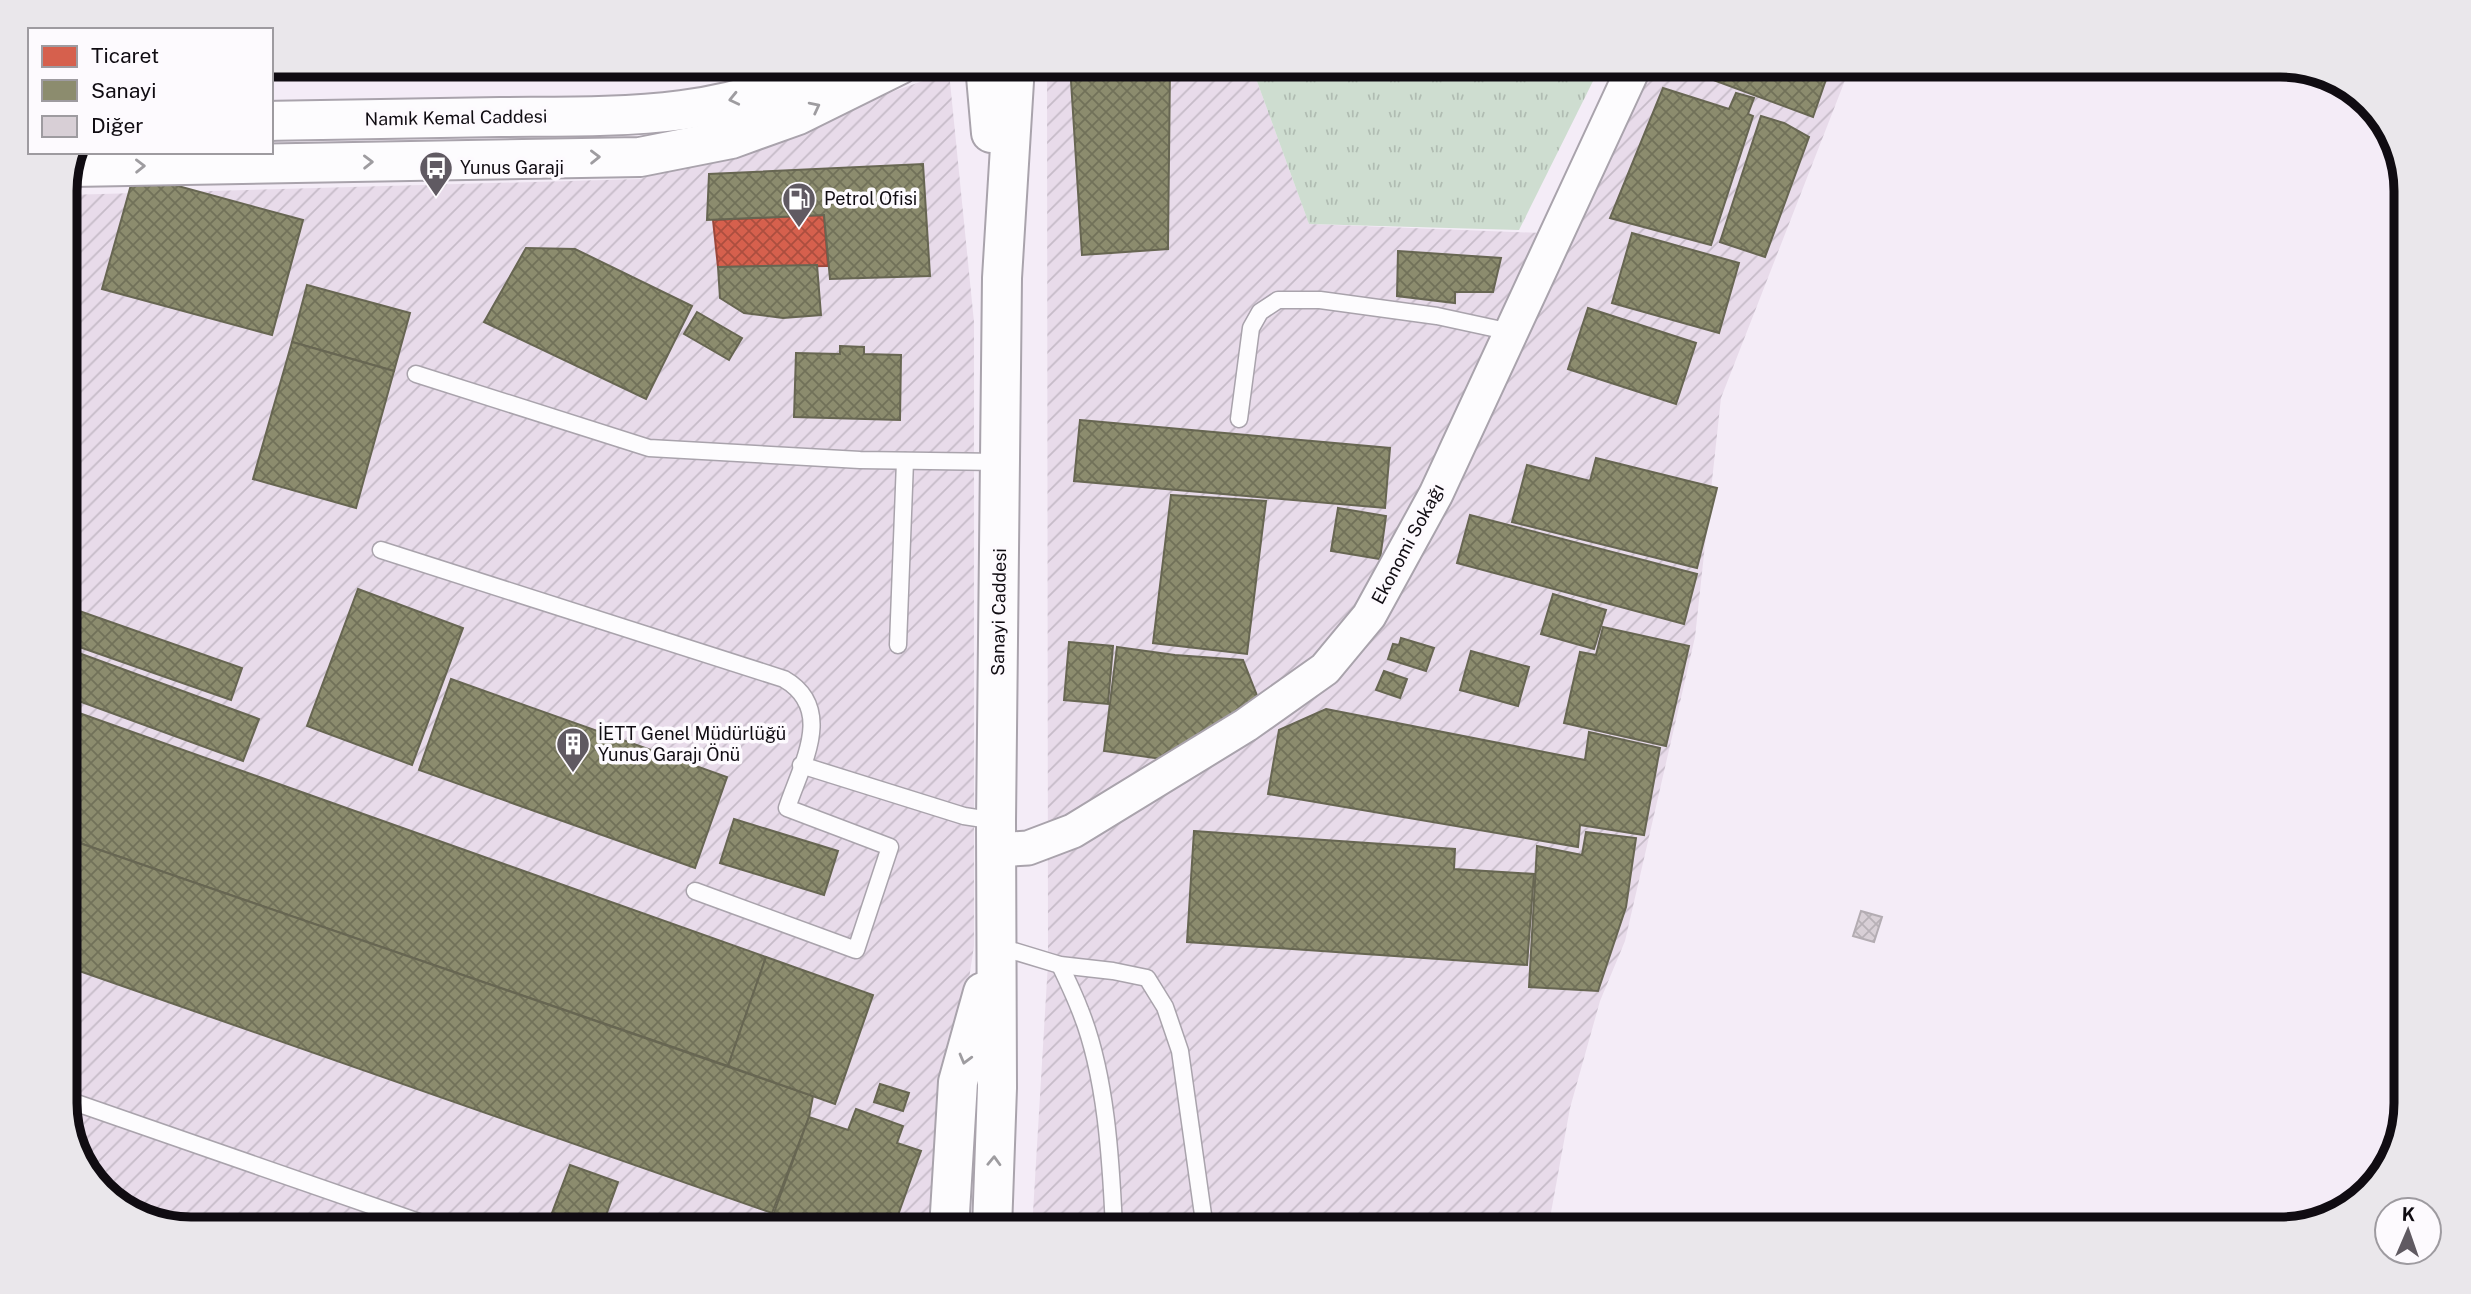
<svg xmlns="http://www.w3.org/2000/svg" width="2471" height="1294" font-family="'Public Sans',sans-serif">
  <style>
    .industrial { fill: url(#industrial-furrows) }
    .grass { fill: url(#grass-tufts) }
    .shops { fill: url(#shops-cross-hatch); stroke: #9b473b; stroke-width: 2 }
    .industry { fill: url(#industry-cross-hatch); stroke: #676652; stroke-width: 2 }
    .building { fill: url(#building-cross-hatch); stroke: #b3acb2; stroke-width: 2 }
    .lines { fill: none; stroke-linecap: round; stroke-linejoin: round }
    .lane-casing { stroke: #a9a3ac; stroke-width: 19 }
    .street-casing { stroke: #a9a3ac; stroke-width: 37 }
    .secondary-casing { stroke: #a9a3ac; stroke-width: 42 }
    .primary-casing { stroke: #a9a3ac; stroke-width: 42 }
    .lane { stroke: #fdfcfe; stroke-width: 16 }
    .street { stroke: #fdfcfe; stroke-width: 33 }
    .secondary { stroke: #fdfcfe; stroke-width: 38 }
    .primary { stroke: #fdfcfe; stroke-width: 38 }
    .oneway { stroke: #9e9ca0 }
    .labels { text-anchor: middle; stroke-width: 7; stroke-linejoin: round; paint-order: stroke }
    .street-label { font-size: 18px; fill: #100c12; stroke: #fdfafe }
    .poi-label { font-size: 18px; fill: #100c12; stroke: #fdfafe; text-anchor: start }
    .rim { fill: none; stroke: #100c12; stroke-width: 9 }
  </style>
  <defs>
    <pattern id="industrial-furrows" width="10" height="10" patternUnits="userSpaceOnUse" patternTransform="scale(1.75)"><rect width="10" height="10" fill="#e8dbea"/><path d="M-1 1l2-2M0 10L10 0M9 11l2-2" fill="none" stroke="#c6bbc8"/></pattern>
    <pattern id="grass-tufts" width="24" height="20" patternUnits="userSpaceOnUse" patternTransform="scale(1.75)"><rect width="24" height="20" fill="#ceddd0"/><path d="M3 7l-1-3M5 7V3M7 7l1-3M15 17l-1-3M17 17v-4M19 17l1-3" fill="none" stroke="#b0bcb2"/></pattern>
    <pattern id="shops-cross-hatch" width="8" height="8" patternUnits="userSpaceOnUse" patternTransform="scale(1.75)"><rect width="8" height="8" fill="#d6604d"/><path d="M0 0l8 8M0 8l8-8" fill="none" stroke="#ac4e3f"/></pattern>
    <pattern id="industry-cross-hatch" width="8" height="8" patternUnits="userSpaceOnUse" patternTransform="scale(1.75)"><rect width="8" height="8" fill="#8c8c6e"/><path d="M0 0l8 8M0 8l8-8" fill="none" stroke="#717159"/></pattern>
    <pattern id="building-cross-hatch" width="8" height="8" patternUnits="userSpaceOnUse" patternTransform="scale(1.75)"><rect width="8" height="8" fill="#d8cfd6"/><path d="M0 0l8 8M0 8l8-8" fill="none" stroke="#b8b1b7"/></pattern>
  </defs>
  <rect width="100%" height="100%" fill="#f4ecf7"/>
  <g class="industrial">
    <path d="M 271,65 L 748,65 L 730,81 L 271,80 Z"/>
    <path d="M 1047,65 L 1251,65 L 1309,224 L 1567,234 L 1650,65 L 1851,65 L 1721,398 L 1695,637 L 1625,941 L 1600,1001 L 1570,1108 L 1548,1229 L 1032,1229 L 1048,963 Z"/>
    <path d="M 949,72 L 974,322 L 974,946 L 931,1229 L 191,1229 L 135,1216 L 86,1173 L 65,1112 L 65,195 L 640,179 Z"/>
  </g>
  <path class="grass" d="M 1251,65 L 1601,65 L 1519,230 L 1309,224 Z"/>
  <path class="shops" d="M 824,215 L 828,266 L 718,267 L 713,220 Z"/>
  <g class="industry">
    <path d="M 1070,65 L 1170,65 L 1168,249 L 1082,255 Z"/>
    <path d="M 1673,65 L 1831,65 L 1813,117 Z"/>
    <path d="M 1663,88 L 1729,109 L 1736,93 L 1754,98 L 1748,114 L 1753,116 L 1711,245 L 1610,218 Z"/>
    <path d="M 1761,116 L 1784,123 L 1809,137 L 1765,257 L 1720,242 Z"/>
    <path d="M 923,164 L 930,276 L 830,279 L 824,215 L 707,220 L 709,174 Z"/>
    <path d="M 134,174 L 303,220 L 272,335 L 102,289 Z"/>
    <path d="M 1632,233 L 1739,263 L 1719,333 L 1612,303 Z"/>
    <path d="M 526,248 L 575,249 L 692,306 L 646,399 L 484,322 Z"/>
    <path d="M 1398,251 L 1501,258 L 1493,292 L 1455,292 L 1455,303 L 1397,296 Z"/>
    <path d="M 817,265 L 821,315 L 783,318 L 744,313 L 720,298 L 718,267 Z"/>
    <path d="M 307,285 L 410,313 L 394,371 L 292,342 Z"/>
    <path d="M 1588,308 L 1696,343 L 1676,404 L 1568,369 Z"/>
    <path d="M 697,312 L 742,338 L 729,360 L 684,334 Z"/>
    <path d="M 292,342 L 394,371 L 356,508 L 253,479 Z"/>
    <path d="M 840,346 L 864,347 L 864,354 L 901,355 L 900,420 L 794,417 L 796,353 L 840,354 Z"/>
    <path d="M 1080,420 L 1390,448 L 1385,508 L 1074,481 Z"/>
    <path d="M 1596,458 L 1717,488 L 1697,568 L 1512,522 L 1527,465 L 1590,481 Z"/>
    <path d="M 1171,495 L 1266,501 L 1247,654 L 1153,643 Z"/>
    <path d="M 1338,508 L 1386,516 L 1380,559 L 1331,551 Z"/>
    <path d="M 1470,515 L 1697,574 L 1684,624 L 1457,563 Z"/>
    <path d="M 358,589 L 463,628 L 412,765 L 307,726 Z"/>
    <path d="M 1553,594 L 1606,610 L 1594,649 L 1541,634 Z"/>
    <path d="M 65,606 L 242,668 L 231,700 L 65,642 Z"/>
    <path d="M 1603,627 L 1689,646 L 1666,746 L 1564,723 L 1580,652 L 1596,655 Z"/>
    <path d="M 1401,638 L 1434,648 L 1426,671 L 1388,659 L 1393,644 L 1399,645 Z"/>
    <path d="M 1069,642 L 1113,646 L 1108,704 L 1064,700 Z"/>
    <path d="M 1117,647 L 1175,655 L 1243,660 L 1258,698 L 1162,759 L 1104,751 Z"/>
    <path d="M 65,648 L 259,719 L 243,761 L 65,696 Z"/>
    <path d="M 1471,651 L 1529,667 L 1518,706 L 1460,690 Z"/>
    <path d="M 1384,671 L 1407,679 L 1400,698 L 1376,690 Z"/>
    <path d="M 451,679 L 727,777 L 695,868 L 419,770 Z"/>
    <path d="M 65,708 L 766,957 L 728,1066 L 65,838 Z"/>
    <path d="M 1326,709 L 1585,760 L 1589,732 L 1660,748 L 1644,835 L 1580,825 L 1578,847 L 1268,794 L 1279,730 Z"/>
    <path d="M 734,819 L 838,851 L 824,895 L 720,863 Z"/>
    <path d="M 1194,831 L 1455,849 L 1454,869 L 1534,874 L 1527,965 L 1187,942 Z"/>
    <path d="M 1586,832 L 1636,838 L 1626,907 L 1598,991 L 1529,987 L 1537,846 L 1582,855 Z"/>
    <path d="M 65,838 L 813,1096 L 809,1117 L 772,1213 L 65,966 Z"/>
    <path d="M 766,957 L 873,995 L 835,1104 L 728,1066 Z"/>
    <path d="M 880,1084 L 909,1093 L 903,1111 L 874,1102 Z"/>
    <path d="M 856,1109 L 903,1126 L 897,1143 L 921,1151 L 893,1229 L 768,1229 L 809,1117 L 848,1130 Z"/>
    <path d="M 570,1165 L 618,1182 L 601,1229 L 546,1229 Z"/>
  </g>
  <path class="building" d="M 1861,911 L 1882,917 L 1874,942 L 1853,936 Z"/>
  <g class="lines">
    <g class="lane-casing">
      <g id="lane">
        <path d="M 416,374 L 649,448 L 860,460 L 1000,462"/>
        <path d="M 1239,419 L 1251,328 L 1260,312 L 1278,300 L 1320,300 L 1437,316 L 1511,332"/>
        <path d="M 381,550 L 784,679 C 836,709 801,765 787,808 L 890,847 L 856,950 L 695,891"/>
        <path d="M 898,645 L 905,461"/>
        <path d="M 801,765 L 964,816 L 996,821"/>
        <path d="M 997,946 L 1060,965 L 1113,971 L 1147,978 L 1165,1007 L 1180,1051 L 1205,1229"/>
        <path d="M 1060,965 C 1067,980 1074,994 1080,1010 C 1106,1074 1111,1160 1114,1229"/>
        <path d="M 65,1099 L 439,1229"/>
      </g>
    </g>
    <g class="street-casing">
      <path id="street" d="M 996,850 L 1028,848 L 1073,831 L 1246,725 L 1325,669 L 1369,616 L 1436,494 L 1635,65"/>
    </g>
    <g class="secondary-casing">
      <g id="secondary">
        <path d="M 271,121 C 347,119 423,118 500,117 C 602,116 731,122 820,65"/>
        <path d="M 72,167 L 640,157 L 731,139 L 798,115 L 899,65"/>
      </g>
    </g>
    <g class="primary-casing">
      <g id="primary">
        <path d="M 985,65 L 991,133"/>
        <path d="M 949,1229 L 958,1082 L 983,992"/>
        <path d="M 992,1229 L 997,1088 L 996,821 L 1002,278 L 1015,65"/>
      </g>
    </g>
    <use href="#lane" class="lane"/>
    <use href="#street" class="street"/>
    <use href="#secondary" class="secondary"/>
    <use href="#primary" class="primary"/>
  </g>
  <defs><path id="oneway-chevron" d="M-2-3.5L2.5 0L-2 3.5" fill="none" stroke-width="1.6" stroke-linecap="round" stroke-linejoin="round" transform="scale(1.75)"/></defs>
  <g class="oneway">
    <use href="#oneway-chevron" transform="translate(734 99) rotate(167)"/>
    <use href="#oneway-chevron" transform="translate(815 107) rotate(-27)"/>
    <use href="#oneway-chevron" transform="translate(595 157) rotate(-1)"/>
    <use href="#oneway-chevron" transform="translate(368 162) rotate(-1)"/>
    <use href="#oneway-chevron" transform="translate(140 166) rotate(-1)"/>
    <use href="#oneway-chevron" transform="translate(965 1059) rotate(105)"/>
    <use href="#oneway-chevron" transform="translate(994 1161) rotate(-88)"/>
  </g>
  <defs>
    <g id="bus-pin" transform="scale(1.75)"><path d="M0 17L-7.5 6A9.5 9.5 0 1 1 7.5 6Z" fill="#605a62" stroke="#fdfafe"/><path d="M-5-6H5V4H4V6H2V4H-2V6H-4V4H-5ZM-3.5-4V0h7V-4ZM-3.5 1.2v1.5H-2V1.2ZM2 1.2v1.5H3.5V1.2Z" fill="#fff"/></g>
    <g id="fuel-pin" transform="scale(1.75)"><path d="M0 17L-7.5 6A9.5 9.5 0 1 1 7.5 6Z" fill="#605a62" stroke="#fdfafe"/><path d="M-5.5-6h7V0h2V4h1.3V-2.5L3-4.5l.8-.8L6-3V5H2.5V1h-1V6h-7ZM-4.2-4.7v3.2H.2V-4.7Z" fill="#fff"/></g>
    <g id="building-pin" transform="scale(1.75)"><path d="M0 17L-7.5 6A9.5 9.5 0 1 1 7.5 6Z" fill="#605a62" stroke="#fdfafe"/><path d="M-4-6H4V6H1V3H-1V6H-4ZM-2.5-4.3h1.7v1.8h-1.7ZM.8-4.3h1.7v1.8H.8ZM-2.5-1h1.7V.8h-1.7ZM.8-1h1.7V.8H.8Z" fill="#fff"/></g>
  </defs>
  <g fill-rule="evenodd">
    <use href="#bus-pin" x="436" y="168"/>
    <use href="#fuel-pin" x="799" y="199"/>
    <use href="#building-pin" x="573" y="744"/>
  </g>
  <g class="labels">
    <g class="street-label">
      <text transform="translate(456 118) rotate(-1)" y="6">Namık Kemal Caddesi</text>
      <text transform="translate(1408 544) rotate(-62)" y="6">Ekonomi Sokağı</text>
      <text transform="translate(999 612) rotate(-89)" y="6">Sanayi Caddesi</text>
    </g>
    <g class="poi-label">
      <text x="460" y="174">Yunus Garaji</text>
      <text x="824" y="205">Petrol Ofisi</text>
      <text x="598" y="740">İETT Genel Müdürlüğü<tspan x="598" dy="21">Yunus Garajı Önü</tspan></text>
    </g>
  </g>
  <path d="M0 0H2471V1294H0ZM191 77H2280A114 114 0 0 1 2394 191V1103A114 114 0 0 1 2280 1217H191A114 114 0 0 1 77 1103V191A114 114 0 0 1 191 77Z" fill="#eae7eb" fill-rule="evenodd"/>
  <path class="rim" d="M191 77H2280A114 114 0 0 1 2394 191V1103A114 114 0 0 1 2280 1217H191A114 114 0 0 1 77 1103V191A114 114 0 0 1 191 77Z"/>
  <rect x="28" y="28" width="245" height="126" fill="#fdfafe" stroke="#9e9ba0" stroke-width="2"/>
  <rect x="42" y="46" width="35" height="21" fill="#d6604d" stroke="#9e9ba0" stroke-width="2"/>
  <text x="91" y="63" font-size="21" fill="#100c12">Ticaret</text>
  <rect x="42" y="80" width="35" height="21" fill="#8c8c6e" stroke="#9e9ba0" stroke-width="2"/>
  <text x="91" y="98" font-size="21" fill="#100c12">Sanayi</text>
  <rect x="42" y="116" width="35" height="21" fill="#d8cfd6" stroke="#9e9ba0" stroke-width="2"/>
  <text x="91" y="133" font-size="21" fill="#100c12">Diğer</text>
  <g transform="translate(2408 1231) rotate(2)"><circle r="33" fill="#fdfafe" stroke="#9e9ba0" stroke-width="2"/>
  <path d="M0-5L12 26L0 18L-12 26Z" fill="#605a62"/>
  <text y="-10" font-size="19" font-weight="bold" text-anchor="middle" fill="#100c12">K</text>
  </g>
</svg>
